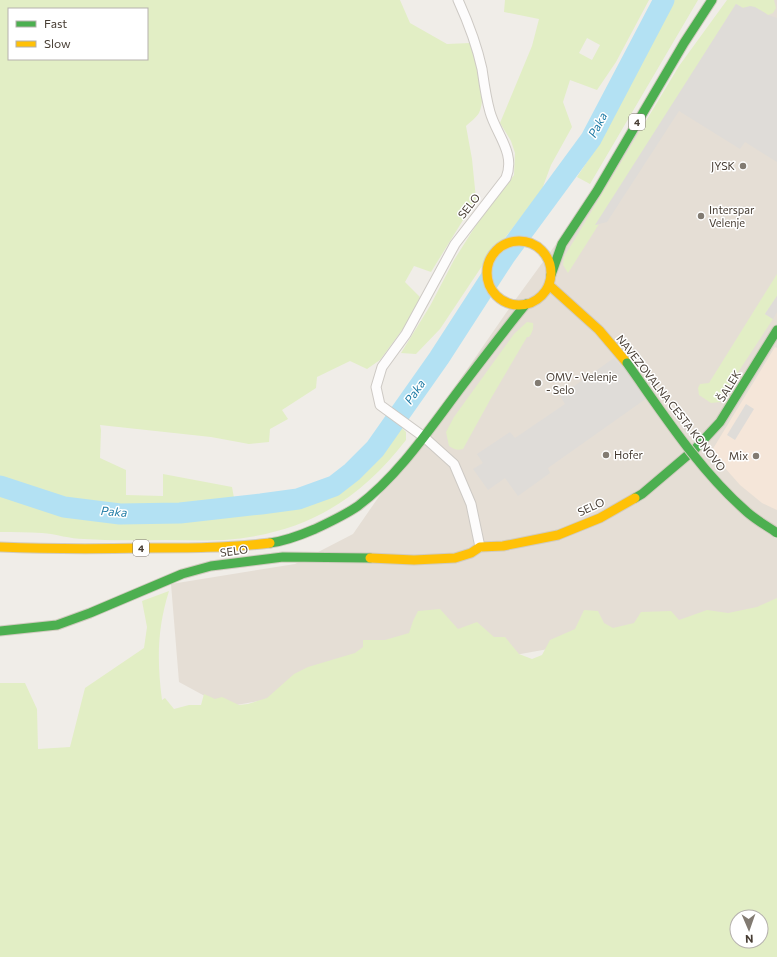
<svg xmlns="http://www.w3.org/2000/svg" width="777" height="957" font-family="Commissioner,sans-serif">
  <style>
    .residential { fill: #e5ded5 }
    .commercial { fill: #f5e6d9 }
    .green { fill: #e2eec5; fill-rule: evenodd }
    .parking { fill: #dfdcd8 }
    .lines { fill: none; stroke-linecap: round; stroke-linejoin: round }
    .river { stroke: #b3e1f3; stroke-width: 21 }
    .street-casing { stroke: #cdc9c4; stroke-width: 11 }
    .fast-casing { stroke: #d1cbbf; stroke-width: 11 }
    .slow-casing { stroke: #d1cbbf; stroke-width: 11 }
    .street { stroke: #fdfcfc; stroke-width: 9 }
    .fast { stroke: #4caf50; stroke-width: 9 }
    .slow { stroke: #ffc107; stroke-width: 9 }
    .fast-bridge-casing { stroke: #d1cbbf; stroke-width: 11; stroke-linecap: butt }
    .fast-bridge { stroke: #4caf50; stroke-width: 9 }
    .poi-dot { fill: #827b72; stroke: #fff; stroke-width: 1.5 }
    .labels { text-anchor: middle; stroke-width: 3; stroke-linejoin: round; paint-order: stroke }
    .shield { fill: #fff; stroke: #7e7770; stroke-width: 1 }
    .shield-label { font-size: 10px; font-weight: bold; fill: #473d33 }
    .poi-label { font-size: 11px; fill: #473d33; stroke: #fff; text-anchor: start }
    .street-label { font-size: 11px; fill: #473d33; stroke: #fff }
    .water-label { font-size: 12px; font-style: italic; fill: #1e7ba5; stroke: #fff }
  </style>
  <rect width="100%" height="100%" fill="#f0ede8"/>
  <path class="residential" d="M 734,0 L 777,0 L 777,608 L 225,707 L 179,682 L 171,584 L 295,564 L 353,534 L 513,303 Z"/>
  <path class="commercial" d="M 775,347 L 777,348 L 777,510 L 762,503 L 740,485 L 711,452 Z"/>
  <g class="green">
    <path d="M 0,0 L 400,0 L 410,23 L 447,44 L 470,43 C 476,62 488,93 479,113 C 476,118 470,122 466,126 L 472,159 L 476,199 L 431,272 L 414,266 L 405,282 L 420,297 L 408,322 L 380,360 L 367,369 L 350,361 L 317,377 L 316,388 L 282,410 L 288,419 L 270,429 L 269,442 L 249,444 L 211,437 L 100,425 L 101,430 L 100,458 L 126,470 L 126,495 L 163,496 L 163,474 L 232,487 L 234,498 L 263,495 L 308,487 L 310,491 C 259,501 208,507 156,508 C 136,508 117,506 98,504 C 64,502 31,497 0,484 ZM 9,9 L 147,9 L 147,59 L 9,59 Z"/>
    <path d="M 505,0 L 649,0 L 616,62 L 597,90 L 570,80 L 563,102 L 572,127 L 551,165 L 541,192 L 480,269 L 440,329 L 416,354 L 401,353 L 430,306 L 454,260 L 485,211 L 502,191 L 514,175 L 515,153 L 511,141 L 500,123 L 532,46 L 539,19 L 504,12 ZM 587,38 L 600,45 L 592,60 L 579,53 Z"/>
    <path d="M 669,0 L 698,0 L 590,184 L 577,177 L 599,144 L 625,94 Z"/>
    <path d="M 727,0 L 774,0 L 776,8 L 773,13 L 768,15 C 759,9 754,5 743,8 L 736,4 L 596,225 L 599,224 L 568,273 L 563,265 L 564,257 L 679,66 Z"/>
    <path d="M 777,274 L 777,296 L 765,314 L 773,319 L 733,380 L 732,380 L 727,390 L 720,397 L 720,402 L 711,403 L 699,395 L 698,388 L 700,384 L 709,383 Z"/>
    <path d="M 527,322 L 533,323 C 534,328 532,333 529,337 L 527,337 L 490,400 L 463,449 C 457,451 454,449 449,446 L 446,432 L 454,417 L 514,334 Z"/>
    <path d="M 398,424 L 406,432 L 406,440 C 358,502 303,534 224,540 C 205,541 185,540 166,540 C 139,540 112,541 84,539 C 70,539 56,534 42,533 C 28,532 14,532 0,532 L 0,496 L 48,510 L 84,516 L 135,519 L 186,518 L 286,507 L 307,502 L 336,490 L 361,470 L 376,455 Z"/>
    <path d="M 169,591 C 157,629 157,661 162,700 L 165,698 L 174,709 L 189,705 L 201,705 L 204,694 L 215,699 L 222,697 L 239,705 L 248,704 L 267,698 L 294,674 L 308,667 L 355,653 L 363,647 L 363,640 L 385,640 L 409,633 L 413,621 L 418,611 L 440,609 L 458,629 L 477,622 L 494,637 L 505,637 L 519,654 L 532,659 L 542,655 L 550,640 L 575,629 L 584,610 L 598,611 L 604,623 L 613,628 L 634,623 L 641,612 L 671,611 L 679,620 L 707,610 L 728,613 L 757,607 L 777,598 L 777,957 L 0,957 L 0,683 L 25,683 L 37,709 L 38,749 L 70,747 L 85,688 L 144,648 L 147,627 L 142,601 ZM 737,917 L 761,917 L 761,941 L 737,941 Z"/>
  </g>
  <g class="parking">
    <path d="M 736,4 L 743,8 L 750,6 L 755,7 L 768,15 L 777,18 L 777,162 L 745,142 L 740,149 L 679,111 L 607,222 L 595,225 Z"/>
    <path d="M 777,296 L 777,312 L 773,319 L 765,314 Z"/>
    <path d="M 614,358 L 620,365 L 629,358 L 654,393 L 548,468 L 550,473 L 518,496 L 505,478 L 488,490 L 473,469 L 483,463 L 477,454 L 510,432 L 515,438 L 565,404 L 560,396 Z"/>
    <path d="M 746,404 L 754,409 L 735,440 L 727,435 Z"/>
  </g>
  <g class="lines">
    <path class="river" d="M 0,486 L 64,507 L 120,514 L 180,513 L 261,504 L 298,499 L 334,486 L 352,472 L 375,449 L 439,358 L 505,256 L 591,139 L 664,0"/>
    <g class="street-casing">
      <path id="street" d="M 458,0 C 468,22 477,46 482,69 C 484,83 486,98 490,112 C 496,134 516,153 506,178 L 455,244 L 406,334 L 382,367 L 376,387 L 380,405 L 424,437 L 454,464 L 471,504 L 480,547"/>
    </g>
    <g class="fast-casing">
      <g id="fast">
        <path d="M 551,275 L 562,244 L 597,191 L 684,43 L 712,0"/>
        <path d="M 635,498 L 642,494 L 695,449 L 720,422 L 777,330"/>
        <path d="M 270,543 C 285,541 301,535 315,529 C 330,522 345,515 358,506 C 398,476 429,430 459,390 C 481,361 503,332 526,304"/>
        <path d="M 0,631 L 57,625 L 90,613 L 182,574 L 211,566 L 283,557 L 370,558"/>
      </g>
    </g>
    <g class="slow-casing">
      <g id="slow">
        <circle cx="519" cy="273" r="32"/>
        <path d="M 549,285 L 599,330 L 627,363"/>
        <path d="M 0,547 C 48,549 96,549 144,548 C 186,548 228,548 270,543"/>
        <path d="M 370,558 L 414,560 L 455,558 L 471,553 L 480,547 L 503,546 L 558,535 L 600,518 L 635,498"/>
      </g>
    </g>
    <use href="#street" class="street"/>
    <use href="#fast" class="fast"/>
    <use href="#slow" class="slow"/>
    <g class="fast-bridge-casing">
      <path id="fast-bridge" d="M 627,363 C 664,415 699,470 747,512 C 756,520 767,526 777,533"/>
    </g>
    <use href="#fast-bridge" class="fast-bridge"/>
  </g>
  <g class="poi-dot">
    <circle cx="743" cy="166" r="4"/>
    <circle cx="701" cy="216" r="4"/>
    <circle cx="538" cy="383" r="4"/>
    <circle cx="606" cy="455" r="4"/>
    <circle cx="756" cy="456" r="4"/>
  </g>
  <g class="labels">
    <g class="shield">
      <rect x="629" y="114" width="16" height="16" rx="3"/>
      <rect x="133" y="540" width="16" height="16" rx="3"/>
    </g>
    <g class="shield-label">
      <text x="637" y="126">4</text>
      <text x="141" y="552">4</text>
    </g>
    <g class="poi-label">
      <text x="735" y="170" text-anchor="end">JYSK</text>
      <text x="709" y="214">Interspar<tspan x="709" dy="13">Velenje</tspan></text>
      <text x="546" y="381">OMV - Velenje<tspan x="546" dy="13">- Selo</tspan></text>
      <text x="614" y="459">Hofer</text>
      <text x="748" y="460" text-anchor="end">Mix</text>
    </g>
    <g class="street-label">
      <text transform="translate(469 206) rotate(-52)" y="4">SELO</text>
      <text transform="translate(729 386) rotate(-58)" y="4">ŠALEK</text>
      <text transform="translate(671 403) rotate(52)" y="4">NAVEZOVALNA CESTA KONOVO</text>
      <text transform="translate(591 507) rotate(-25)" y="4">SELO</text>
      <text transform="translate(234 551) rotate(-7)" y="4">SELO</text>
    </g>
    <g class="water-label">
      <text transform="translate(598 125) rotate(-62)" y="4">Paka</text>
      <text transform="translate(415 392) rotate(-55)" y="4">Paka</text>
      <text transform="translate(114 512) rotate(4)" y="4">Paka</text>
    </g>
  </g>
  <rect x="8" y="8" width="140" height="52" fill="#ffffff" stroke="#b5b1ad"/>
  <rect x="16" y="21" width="20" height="6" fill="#4caf50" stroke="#b5b1ad"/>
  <text x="44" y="28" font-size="12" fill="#473d33">Fast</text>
  <rect x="16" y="41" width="20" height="6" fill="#ffc107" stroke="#b5b1ad"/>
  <text x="44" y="48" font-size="12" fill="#473d33">Slow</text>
  <g transform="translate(749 929) rotate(178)"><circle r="19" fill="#ffffff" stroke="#b5b1ad"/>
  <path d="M0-3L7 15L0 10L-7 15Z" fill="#827b72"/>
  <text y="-6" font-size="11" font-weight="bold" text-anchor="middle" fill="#473d33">N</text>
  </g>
</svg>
